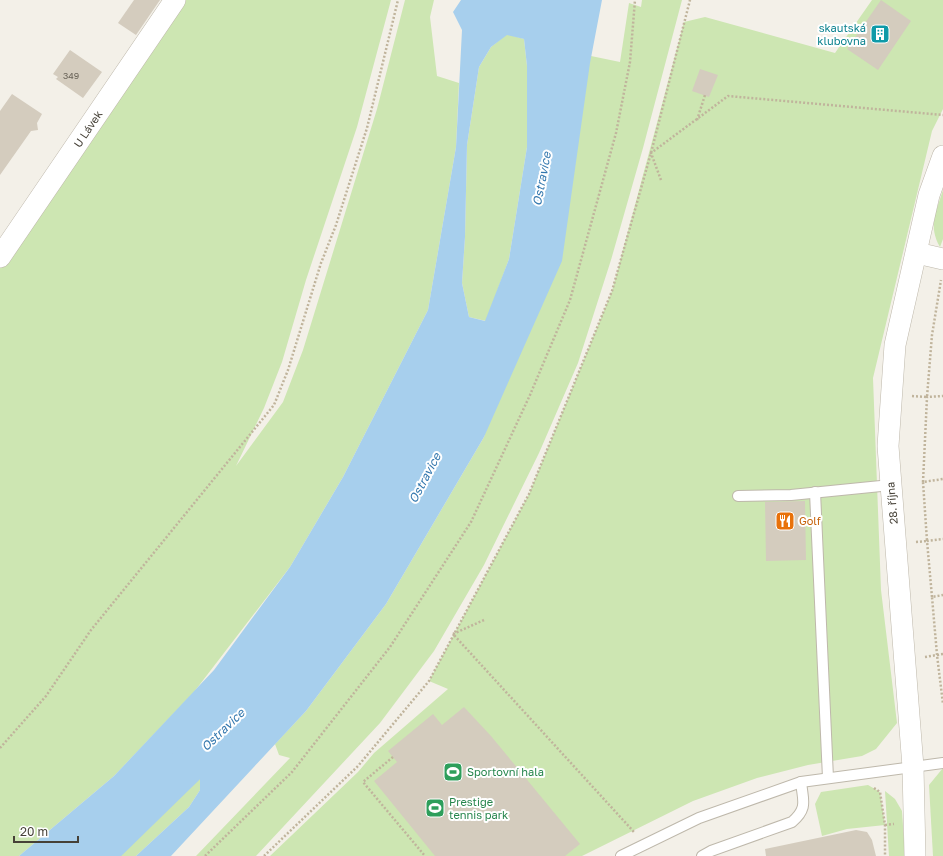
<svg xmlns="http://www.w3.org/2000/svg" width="943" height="856" font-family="'Golos Text',sans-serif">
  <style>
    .green { fill: #cde6b2 }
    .water { fill: #a7cfed; fill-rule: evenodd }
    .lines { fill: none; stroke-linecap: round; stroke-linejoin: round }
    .river { stroke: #a7cfed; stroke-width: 38 }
    .building { fill: #d4ccbe }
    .lane-casing { stroke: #beb8ab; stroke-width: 12 }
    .street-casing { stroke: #beb8ab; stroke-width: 22 }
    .path { stroke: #c0b49c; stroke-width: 2.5; stroke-dasharray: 2 2; stroke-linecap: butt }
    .lane { stroke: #fff; stroke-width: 10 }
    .street { stroke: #fff; stroke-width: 21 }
    .labels { text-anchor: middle; stroke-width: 4; stroke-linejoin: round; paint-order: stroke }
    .number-label { font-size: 9px; fill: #6a6459 }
    .culture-label { font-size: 11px; fill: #0d838f; stroke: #fff; text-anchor: end }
    .street-label { font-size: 11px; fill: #464137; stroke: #fff }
    .food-label { font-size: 11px; fill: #c56008; stroke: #fff; text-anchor: start }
    .leisure-label { font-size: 11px; fill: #27864d; stroke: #fff; text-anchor: start }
    .water-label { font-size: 12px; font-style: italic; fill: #3478ae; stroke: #fff }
  </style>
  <rect width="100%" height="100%" fill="#f3f0e8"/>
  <g class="green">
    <path d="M 185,0 L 391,0 L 357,127 L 306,280 L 282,362 L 264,408 L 236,466 L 283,402 L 303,350 L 377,109 L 405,0 L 434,0 L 430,17 L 437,76 L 459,83 L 456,147 L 428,310 L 343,477 L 290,567 L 194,692 L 114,776 L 19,856 L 0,856 L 0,264 Z"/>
    <path d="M 642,0 L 682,0 L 643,148 L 611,260 L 578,363 L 539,453 L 484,565 L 434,651 L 380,723 L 256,856 L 196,856 L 290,758 L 279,755 L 275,744 L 306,711 L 386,604 L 484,437 L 591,56 L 620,62 L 629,3 L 641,7 Z"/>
    <path d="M 872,0 L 943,0 L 943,109 L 932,131 L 873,378 L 881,590 L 897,723 L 876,749 L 862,756 L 808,765 L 757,778 L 693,801 L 582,856 L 270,856 L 358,772 L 374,753 L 448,689 L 429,681 L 529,494 L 612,291 L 684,22 L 705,17 L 835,53 Z"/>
    <path d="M 507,34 L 524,39 L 527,66 L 527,147 L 509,259 L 486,321 L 469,317 L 462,283 L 465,237 L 467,145 L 479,67 L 491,47 Z"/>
    <path d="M 943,190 L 943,239 L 940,247 C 928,226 936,212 943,190 Z"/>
    <path d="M 943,768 L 943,856 L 933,856 L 929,785 Z"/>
    <path d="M 194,773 L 200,776 L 200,790 L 189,807 L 136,856 L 109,856 L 119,850 L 157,787 L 173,777 Z"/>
    <path d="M 868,785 L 880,792 L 885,825 L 847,829 L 822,836 L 815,804 L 821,792 Z"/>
    <path d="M 885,791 L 895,799 L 902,811 L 905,856 L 889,856 Z"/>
  </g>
  <path class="water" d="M 461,0 L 602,0 L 590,63 L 562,261 L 484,437 L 386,604 L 306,711 L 171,856 L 136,856 L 189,807 L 200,790 L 200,777 L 194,773 L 173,777 L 157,787 L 119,850 L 109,856 L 19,856 L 114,776 L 214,670 L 290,567 L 343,477 L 428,310 L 456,147 L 462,30 L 453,12 ZM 507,35 L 524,39 L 527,66 L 527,147 L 509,259 L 485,321 L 469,317 L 462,283 L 465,237 L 467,145 L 479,67 L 491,47 Z"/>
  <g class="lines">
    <path class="river" d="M 94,856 L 213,740"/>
  </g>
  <g class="building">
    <path d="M 134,0 L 160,0 L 136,35 L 118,23 Z"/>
    <path d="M 881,0 L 911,21 L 878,70 L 847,49 Z"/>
    <path d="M 70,50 L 102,72 L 83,98 L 56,79 L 58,77 L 53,74 Z"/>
    <path d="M 700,69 L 718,75 L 709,97 L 692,91 Z"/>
    <path d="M 12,94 L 42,114 L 37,123 L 38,130 L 31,131 L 0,175 L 0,111 Z"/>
    <path d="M 805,501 L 806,560 L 766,561 L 765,502 Z"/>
    <path d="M 464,707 L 491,736 L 580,844 L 565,856 L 435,856 L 374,781 L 397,762 L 388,751 L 433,714 L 442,725 Z"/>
    <path d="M 856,830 L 867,832 L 872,840 L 876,856 L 766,856 L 765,849 Z"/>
  </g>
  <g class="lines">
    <g class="lane-casing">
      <g id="lane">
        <path d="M 815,492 L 828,778"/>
        <path d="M 738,496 L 791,495 L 891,485"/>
        <path d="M 621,856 L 699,818 L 801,782 L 943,763"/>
        <path d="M 702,856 L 711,851 L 792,822 C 808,808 803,801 801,782"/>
      </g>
    </g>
    <g class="street-casing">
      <g id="street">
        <path d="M 917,253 L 943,259"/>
        <path d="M 0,257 L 175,0"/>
        <path d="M 915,856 L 913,767 L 888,446 L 895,345 L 929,195 L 943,156"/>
      </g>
    </g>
    <g class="path">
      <path d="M 697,120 L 705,95"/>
      <path d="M 661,180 L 651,153 L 728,96 L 943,115"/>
      <path d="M 912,396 L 927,397 L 932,335 L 941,280"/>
      <path d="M 923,482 L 927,397 L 943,396"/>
      <path d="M 916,542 L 927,541 L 923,482 L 943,479"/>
      <path d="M 932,597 L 927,541 L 943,539"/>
      <path d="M 484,620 L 453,634 L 634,832"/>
      <path d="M 943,654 L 937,655 L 943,704"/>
      <path d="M 925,657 L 937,655 L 932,597 L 943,595"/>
      <path d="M 0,748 L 46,696 L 91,630 L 274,405 L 288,370 L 321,263 L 336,225 L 367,128 L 398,0"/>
      <path d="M 393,757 L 363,782 L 425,856"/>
      <path d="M 874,788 L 880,792 L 885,825 L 885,856"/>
      <path d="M 885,825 L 894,824"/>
      <path d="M 205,856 L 292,772 L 390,647 L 471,522 L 530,395 L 570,300 L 616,133 L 630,62 L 635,0"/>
      <path d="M 264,856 L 358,766 L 429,681 L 529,494 L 612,291 L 651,153 L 690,0"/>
    </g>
    <use href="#lane" class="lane"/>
    <use href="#street" class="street"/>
  </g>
  <defs>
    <g id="building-square" transform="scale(1)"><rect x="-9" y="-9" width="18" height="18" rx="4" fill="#0f9aa8" stroke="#fff"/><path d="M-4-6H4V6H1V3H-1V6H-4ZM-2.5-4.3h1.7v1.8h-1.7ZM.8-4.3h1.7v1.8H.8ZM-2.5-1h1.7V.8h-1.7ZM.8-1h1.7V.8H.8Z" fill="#fff"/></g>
    <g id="restaurant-square" transform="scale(1)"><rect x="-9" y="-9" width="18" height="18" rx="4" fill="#e8710a" stroke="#fff"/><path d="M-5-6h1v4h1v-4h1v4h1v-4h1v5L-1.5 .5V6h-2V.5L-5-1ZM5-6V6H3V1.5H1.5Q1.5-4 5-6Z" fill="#fff"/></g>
    <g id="stadium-square" transform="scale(1)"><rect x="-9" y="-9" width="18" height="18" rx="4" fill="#2e9e5b" stroke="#fff"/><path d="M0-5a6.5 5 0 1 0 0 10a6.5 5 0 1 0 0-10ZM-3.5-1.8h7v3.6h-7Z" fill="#fff"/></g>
  </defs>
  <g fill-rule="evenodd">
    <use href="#building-square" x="880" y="34"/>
    <use href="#restaurant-square" x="785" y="521"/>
    <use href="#stadium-square" x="453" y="772"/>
    <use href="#stadium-square" x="435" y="808"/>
  </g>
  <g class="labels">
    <g class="number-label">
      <text x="71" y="79">349</text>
    </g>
    <g class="culture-label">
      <text x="866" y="32">skautská<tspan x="866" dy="13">klubovna</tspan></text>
    </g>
    <g class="street-label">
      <text transform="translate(88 129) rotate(-56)" y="4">U Lávek</text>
      <text transform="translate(892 503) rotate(-95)" y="4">28. října</text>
    </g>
    <g class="food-label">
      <text x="799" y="525">Golf</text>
    </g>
    <g class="leisure-label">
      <text x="467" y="776">Sportovní hala</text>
      <text x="449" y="806">Prestige<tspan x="449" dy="13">tennis park</tspan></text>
    </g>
    <g class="water-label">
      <text transform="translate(542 179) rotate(-79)" y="4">Ostravice</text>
      <text transform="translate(425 478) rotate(-62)" y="4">Ostravice</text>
      <text transform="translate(223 730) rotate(-44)" y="4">Ostravice</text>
    </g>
  </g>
  <path d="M14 836v6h64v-6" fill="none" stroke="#464137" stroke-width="2"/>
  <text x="20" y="836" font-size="12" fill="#464137" stroke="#ffffff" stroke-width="3" paint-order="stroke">20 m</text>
</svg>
